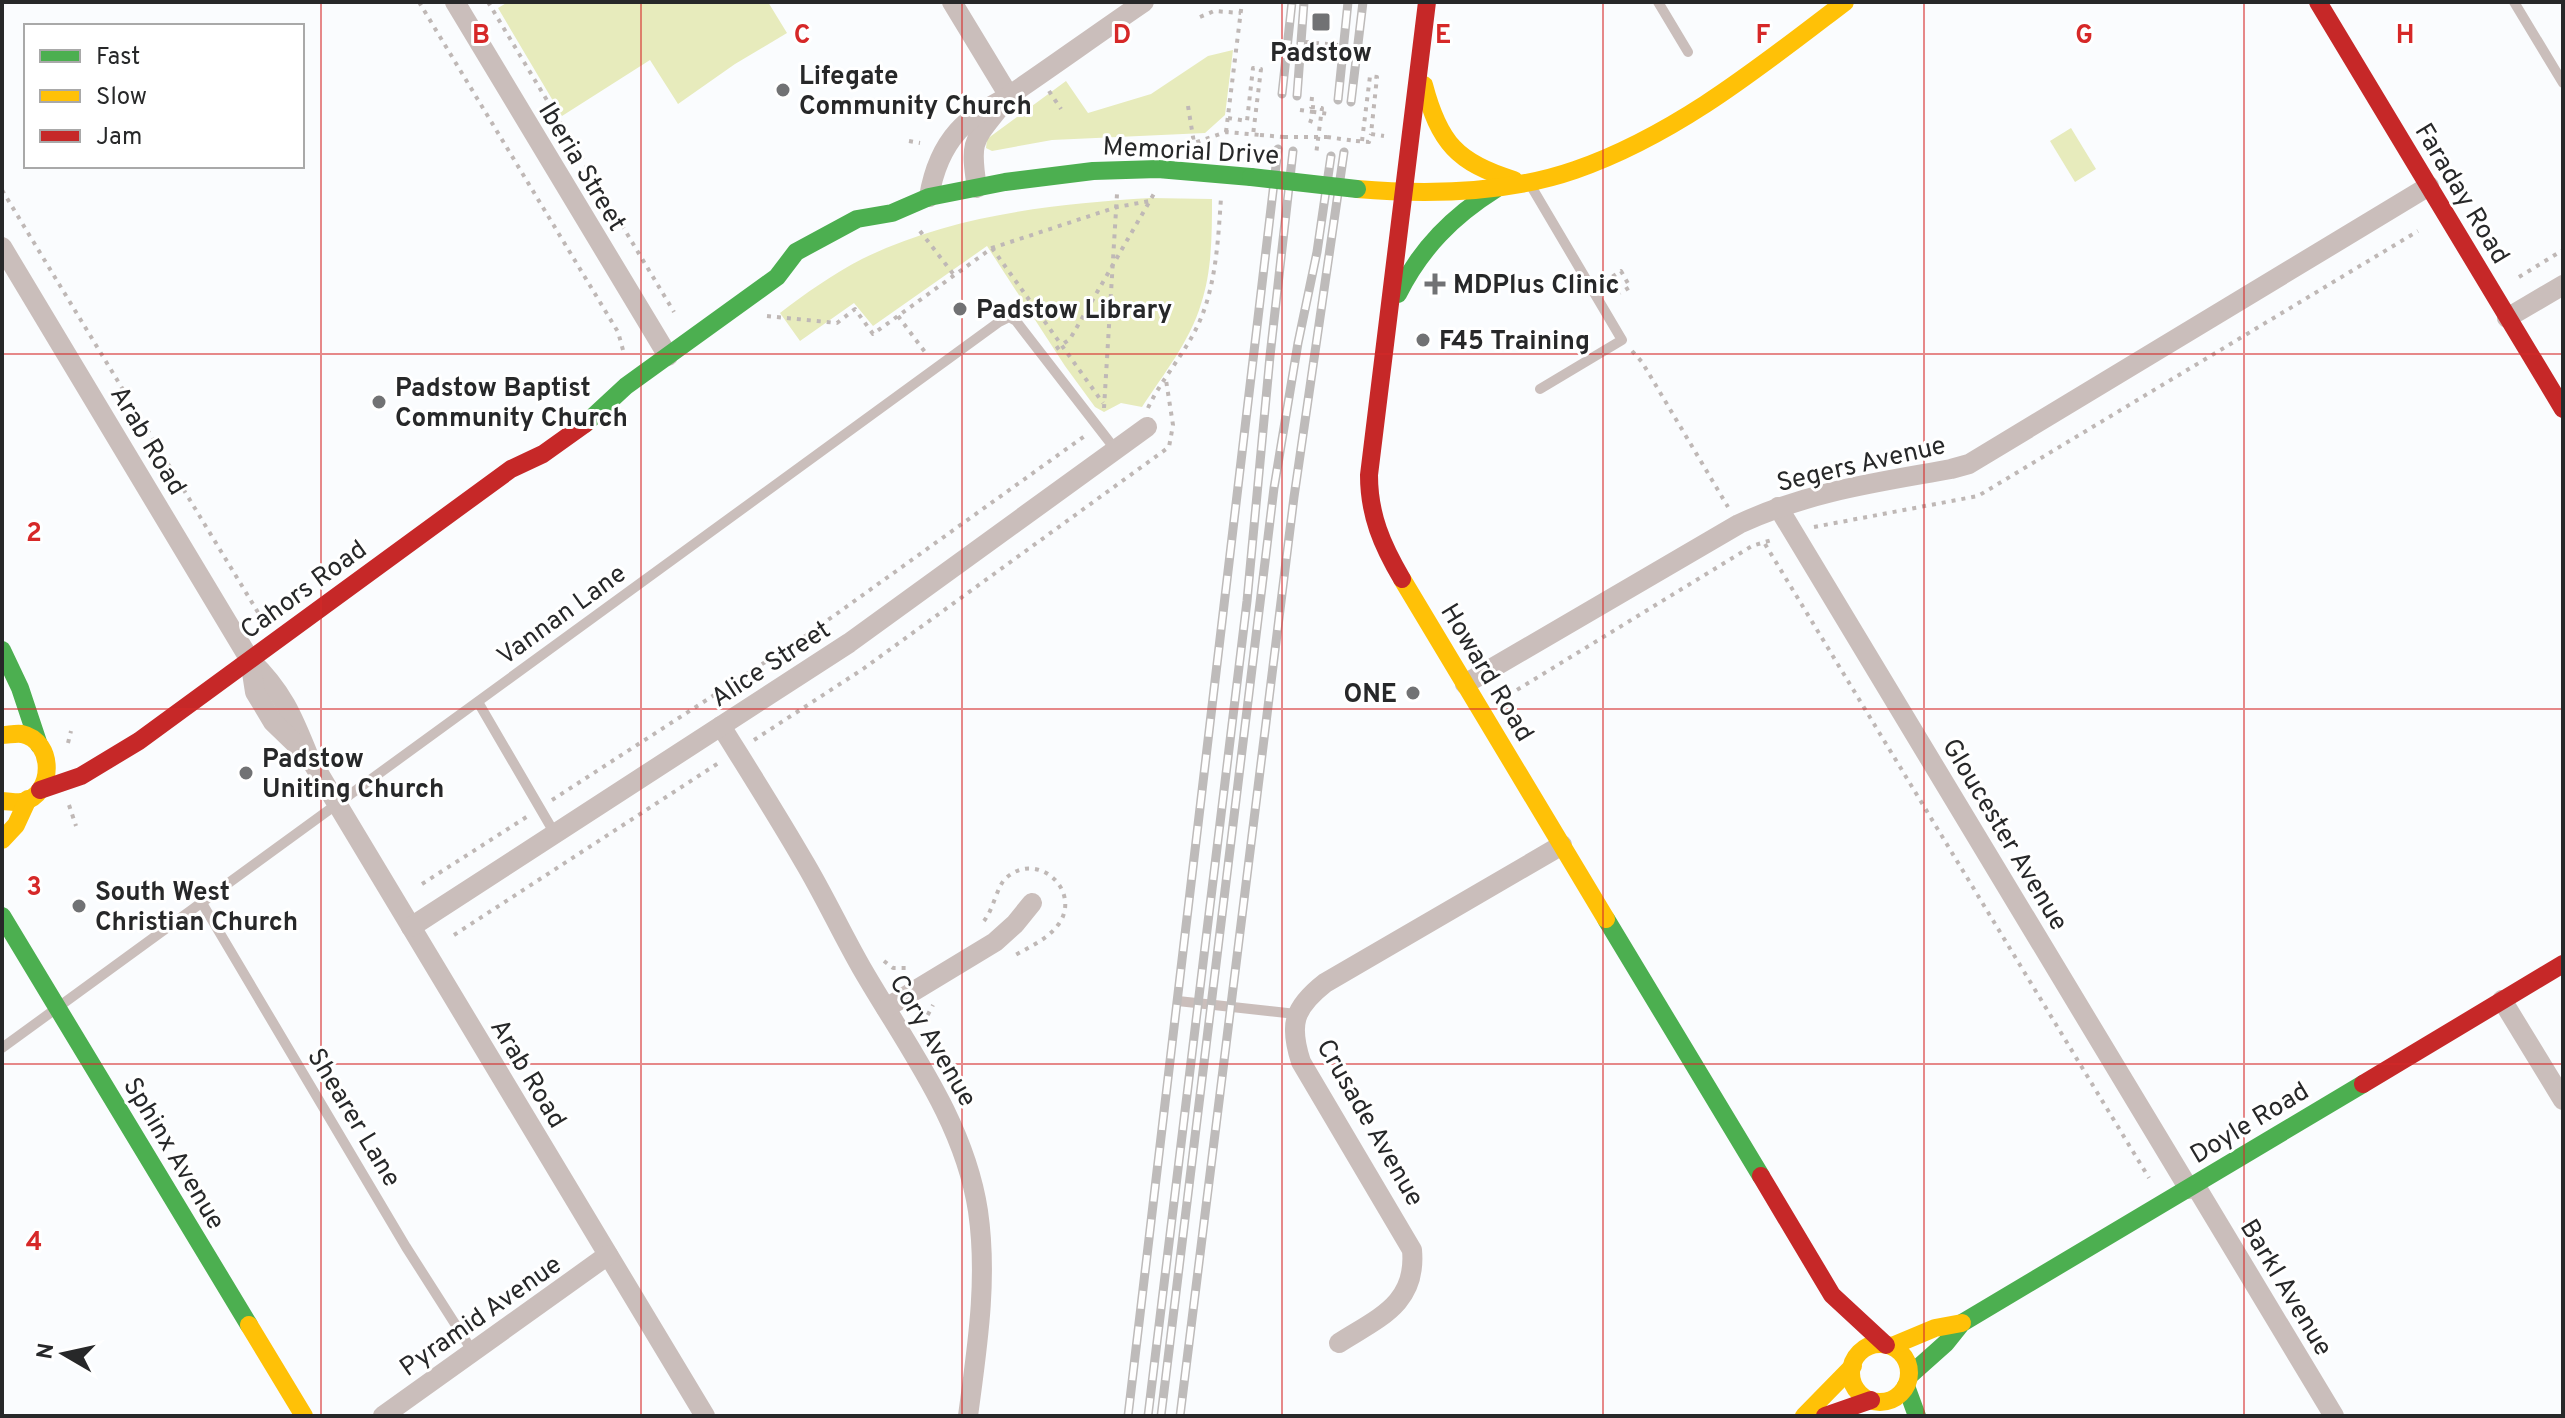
<svg xmlns="http://www.w3.org/2000/svg" width="2565" height="1418" font-family="Overpass,sans-serif">
  <style>
    .green { fill: #e7ebbc }
    .lines { fill: none; stroke-linecap: round; stroke-linejoin: round }
    .path { stroke: #bfb8b6; stroke-width: 4; stroke-dasharray: 4 6; stroke-linecap: butt }
    .lane { stroke: #cabebb; stroke-width: 10 }
    .street { stroke: #cabebb; stroke-width: 20 }
    .fast { stroke: #4caf50; stroke-width: 18 }
    .slow { stroke: #ffc107; stroke-width: 18 }
    .jam { stroke: #c62828; stroke-width: 18 }
    .rail-casing { stroke: #bebbba; stroke-width: 9 }
    .rail { stroke: #fff; stroke-width: 6; stroke-dasharray: 18; stroke-linecap: butt }
    .path-bridge { stroke: #bfb8b6; stroke-width: 4; stroke-dasharray: 4 6; stroke-linecap: butt }
    .fast-bridge { stroke: #4caf50; stroke-width: 18 }
    .grid { fill: none; stroke: #d62828; stroke-width: 2; stroke-opacity: 0.55 }
    .poi-dot { fill: #717274; stroke: #fff; stroke-width: 3 }
    .labels { text-anchor: middle; stroke-width: 6; stroke-linejoin: round; paint-order: stroke }
    .poi-label { font-size: 26px; font-weight: bold; fill: #272829; stroke: #fff; text-anchor: start }
    .street-label { font-size: 26px; fill: #272829; stroke: #fff }
    .grid-label { font-size: 26px; text-anchor: middle; font-weight: bold; fill: #d62828; stroke: #fff; stroke-width: 6; stroke-linejoin: round; paint-order: stroke }
  </style>
  <rect width="100%" height="100%" fill="#fafcfe"/>
  <g class="green">
    <path d="M 508,2 L 768,2 L 787,33 L 735,64 L 678,104 L 650,60 L 562,116 L 498,8 Z"/>
    <path d="M 1233,50 L 1225,115 L 1205,133 L 1052,140 L 992,151 L 986,148 L 987,139 L 1066,81 L 1088,113 L 1151,94 L 1208,56 Z"/>
    <path d="M 2071,128 L 2096,169 L 2075,182 L 2050,141 Z"/>
    <path d="M 1150,198 L 1212,199 C 1212,234 1212,271 1201,304 C 1190,341 1163,375 1142,407 L 1121,403 L 1104,412 L 1095,407 L 1065,366 L 987,246 L 873,326 L 854,303 L 800,341 L 780,313 C 806,293 833,274 862,259 C 951,215 1053,204 1150,198 Z"/>
  </g>
  <g class="lines">
    <g class="path">
      <path d="M 419,2 L 618,332 L 623,350"/>
      <path d="M 488,2 L 674,312"/>
      <path d="M 1200,17 L 1214,11 L 1241,13"/>
      <path d="M 1305,42 L 1338,45"/>
      <path d="M 1049,91 L 1061,109"/>
      <path d="M 1312,97 L 1311,107 L 1322,108 L 1316,155"/>
      <path d="M 1188,106 L 1194,143 L 1226,132 L 1260,135"/>
      <path d="M 1300,110 L 1314,112"/>
      <path d="M 1228,118 L 1247,121 L 1253,68 L 1261,69 L 1253,135"/>
      <path d="M 1310,123 L 1314,112 L 1329,114"/>
      <path d="M 1226,132 L 1242,2"/>
      <path d="M 1284,137 L 1327,137"/>
      <path d="M 909,141 L 920,143"/>
      <path d="M 1356,141 L 1369,142 L 1371,134"/>
      <path d="M 1362,141 L 1370,76 L 1377,77 L 1371,134 L 1384,136"/>
      <path d="M 2,190 L 259,614"/>
      <path d="M 920,231 L 954,275"/>
      <path d="M 992,248 L 1103,403"/>
      <path d="M 2519,277 L 2563,250"/>
      <path d="M 1604,282 L 1621,271 L 1630,287 L 1620,293"/>
      <path d="M 767,316 L 837,323 L 855,309 L 873,334 L 992,248 L 1117,207 L 1150,201"/>
      <path d="M 898,316 L 928,356"/>
      <path d="M 1056,349 L 1070,339 L 1155,192"/>
      <path d="M 1632,351 L 1642,362 L 1728,507"/>
      <path d="M 1104,408 L 1117,194"/>
      <path d="M 1148,408 C 1161,380 1183,356 1197,327 C 1216,288 1218,241 1221,198"/>
      <path d="M 1814,527 L 1978,496 L 2418,231"/>
      <path d="M 1765,544 L 2149,1178"/>
      <path d="M 1505,704 L 1507,696 L 1752,546 L 1775,539"/>
      <path d="M 754,740 L 863,669 L 1169,447 L 1173,425 L 1166,380"/>
      <path d="M 68,743 L 71,731"/>
      <path d="M 552,800 L 807,635 L 1086,435"/>
      <path d="M 69,805 L 76,826"/>
      <path d="M 422,884 L 528,816"/>
      <path d="M 984,921 C 994,908 997,886 1006,878 C 1038,849 1083,892 1058,925 C 1047,940 1027,948 1012,957"/>
      <path d="M 454,935 L 720,762"/>
      <path d="M 884,961 L 893,968 L 909,968"/>
      <path d="M 928,1034 L 925,1020 L 933,1005"/>
    </g>
    <g class="lane">
      <path d="M 1658,2 L 1688,52"/>
      <path d="M 2514,2 L 2563,83"/>
      <path d="M 1531,186 L 1622,340 L 1540,389"/>
      <path d="M 478,702 L 555,834"/>
      <path d="M 202,903 L 406,1247 L 473,1352"/>
      <path d="M 1178,1001 L 1296,1014"/>
      <path d="M 2,1048 L 999,322 L 1009,317 L 1016,321 L 1115,449"/>
    </g>
    <g class="street">
      <path d="M 455,2 L 668,356"/>
      <path d="M 952,2 L 1009,96"/>
      <path d="M 977,188 C 969,138 974,141 1004,102"/>
      <path d="M 929,197 C 933,173 941,150 958,131 C 974,113 994,106 1013,93 C 1057,63 1100,32 1144,2"/>
      <path d="M 2,247 L 250,660 C 282,690 293,717 309,757 L 705,1416"/>
      <path d="M 2507,318 L 2563,285"/>
      <path d="M 1778,507 L 2189,1189"/>
      <path d="M 250,660 L 255,692 L 273,722 L 303,751"/>
      <path d="M 1465,684 L 1739,524 C 1811,491 1874,483 1951,469 L 1969,464 L 2429,186"/>
      <path d="M 721,726 C 749,771 777,815 803,860 C 824,895 841,932 861,967 C 906,1045 964,1120 978,1211 C 988,1280 977,1348 968,1416"/>
      <path d="M 411,927 L 849,643 L 1147,427"/>
      <path d="M 2502,1000 L 2563,1100"/>
      <path d="M 886,1008 L 995,942 L 1015,924 L 1032,903"/>
      <path d="M 2195,1185 L 2334,1416"/>
      <path d="M 1339,1343 C 1378,1318 1417,1304 1412,1250 L 1301,1062 C 1289,1025 1293,1008 1325,983 L 1562,845"/>
      <path d="M 383,1416 L 608,1255"/>
    </g>
    <g class="fast">
      <path d="M 1398,294 C 1421,248 1453,216 1496,189"/>
      <path d="M 585,424 L 626,386 L 777,277 L 796,252 L 857,219 L 892,213 L 929,197 L 1005,182 L 1093,171 L 1158,169 L 1251,177"/>
      <path d="M 2,650 L 20,688 L 39,745"/>
      <path d="M 2,916 L 249,1325"/>
      <path d="M 1606,919 L 1761,1176"/>
      <path d="M 1909,1376 L 1946,1343 L 1962,1323 L 2363,1084"/>
      <path d="M 1906,1386 L 1917,1416"/>
    </g>
    <g class="slow">
      <path d="M 1424,85 C 1439,142 1457,163 1514,180"/>
      <path d="M 1357,189 C 1429,195 1506,194 1575,170 C 1676,135 1761,66 1845,2"/>
      <path d="M 1402,579 L 1606,919"/>
      <path d="M 2,735 C 8,735 16,733 22,734 C 55,741 55,795 22,802 C 16,803 8,801 2,801"/>
      <path d="M 2,840 L 16,825 L 28,799"/>
      <path d="M 249,1325 L 304,1416"/>
      <circle cx="1880" cy="1373" r="29"/>
      <path d="M 1892,1346 L 1935,1328 L 1962,1323"/>
      <path d="M 1804,1416 L 1853,1366"/>
    </g>
    <g class="jam">
      <path d="M 2318,2 L 2563,409"/>
      <path d="M 1402,579 C 1382,545 1369,515 1369,475 L 1427,2"/>
      <path d="M 40,790 L 81,776 L 139,741 L 511,469 L 543,454 L 585,424"/>
      <path d="M 2363,1084 L 2563,964"/>
      <path d="M 1761,1176 L 1832,1295 L 1886,1345"/>
      <path d="M 1825,1416 L 1871,1400"/>
    </g>
    <g class="rail-casing">
      <g id="rail">
        <path d="M 1282,94 L 1292,2"/>
        <path d="M 1297,96 L 1304,2"/>
        <path d="M 1338,100 L 1348,2"/>
        <path d="M 1351,102 L 1363,2"/>
        <path d="M 1128,1416 L 1278,149"/>
        <path d="M 1148,1416 L 1247,601 L 1270,356 L 1293,151"/>
        <path d="M 1161,1416 L 1274,488 L 1298,343 L 1317,252 L 1331,156"/>
        <path d="M 1180,1416 L 1294,497 L 1344,152"/>
      </g>
    </g>
    <use href="#rail" class="rail"/>
    <g class="path-bridge">
      <path d="M 1260,135 L 1284,137"/>
      <path d="M 1327,137 L 1356,141"/>
    </g>
    <path class="fast-bridge" d="M 1251,177 L 1357,189"/>
  </g>
  <path class="grid" d="M 321,2 L 321,1416M 641,2 L 641,1416M 962,2 L 962,1416M 1282,2 L 1282,1416M 1603,2 L 1603,1416M 1924,2 L 1924,1416M 2244,2 L 2244,1416M 2,354 L 2563,354M 2,709 L 2563,709M 2,1064 L 2563,1064"/>
  <g class="poi-dot">
    <rect x="1311" y="12" width="20" height="20" rx="4"/>
    <circle cx="783" cy="90" r="8"/>
    <path d="M1431 272h8v8h8v8h-8v8h-8v-8h-8v-8h8z"/>
    <circle cx="960" cy="309" r="8"/>
    <circle cx="1423" cy="340" r="8"/>
    <circle cx="379" cy="402" r="8"/>
    <circle cx="1413" cy="693" r="8"/>
    <circle cx="246" cy="773" r="8"/>
    <circle cx="79" cy="906" r="8"/>
  </g>
  <g class="labels">
    <g class="poi-label">
      <text x="1321" y="61" text-anchor="middle">Padstow</text>
      <text x="799" y="84">Lifegate<tspan x="799" dy="30">Community Church</tspan></text>
      <text x="1453" y="293">MDPlus Clinic</text>
      <text x="976" y="318">Padstow Library</text>
      <text x="1439" y="349">F45 Training</text>
      <text x="395" y="396">Padstow Baptist<tspan x="395" dy="30">Community Church</tspan></text>
      <text x="1397" y="702" text-anchor="end">ONE</text>
      <text x="262" y="767">Padstow<tspan x="262" dy="30">Uniting Church</tspan></text>
      <text x="95" y="900">South West<tspan x="95" dy="30">Christian Church</tspan></text>
    </g>
    <g class="street-label">
      <text transform="translate(1191 150) rotate(3)" y="9">Memorial Drive</text>
      <text transform="translate(583 166) rotate(59)" y="9">Iberia Street</text>
      <text transform="translate(2463 193) rotate(59)" y="9">Faraday Road</text>
      <text transform="translate(149 440) rotate(59)" y="9">Arab Road</text>
      <text transform="translate(1861 463) rotate(-13)" y="9">Segers Avenue</text>
      <text transform="translate(303 589) rotate(-36)" y="9">Cahors Road</text>
      <text transform="translate(561 614) rotate(-36)" y="9">Vannan Lane</text>
      <text transform="translate(770 663) rotate(-33)" y="9">Alice Street</text>
      <text transform="translate(1488 672) rotate(59)" y="9">Howard Road</text>
      <text transform="translate(2006 834) rotate(59)" y="9">Gloucester Avenue</text>
      <text transform="translate(934 1040) rotate(60)" y="9">Cory Avenue</text>
      <text transform="translate(529 1073) rotate(59)" y="9">Arab Road</text>
      <text transform="translate(355 1117) rotate(59)" y="9">Shearer Lane</text>
      <text transform="translate(1371 1122) rotate(60)" y="9">Crusade Avenue</text>
      <text transform="translate(2249 1122) rotate(-31)" y="9">Doyle Road</text>
      <text transform="translate(175 1153) rotate(59)" y="9">Sphinx Avenue</text>
      <text transform="translate(2287 1287) rotate(59)" y="9">Barkl Avenue</text>
      <text transform="translate(480 1315) rotate(-35)" y="9">Pyramid Avenue</text>
    </g>
  </g>
  <g class="grid-label">
    <text x="481" y="43">B</text>
    <text x="802" y="43">C</text>
    <text x="1122" y="43">D</text>
    <text x="1443" y="43">E</text>
    <text x="1763" y="43">F</text>
    <text x="2084" y="43">G</text>
    <text x="2405" y="43">H</text>
    <text x="34" y="541">2</text>
    <text x="34" y="895">3</text>
    <text x="34" y="1250">4</text>
  </g>
  <rect width="2565" height="1418" fill="none" stroke="#272829" stroke-width="8"/>
  <rect x="24" y="24" width="280" height="144" fill="#ffffff" stroke="#a9a9a9" stroke-width="2"/>
  <rect x="40" y="50" width="40" height="12" fill="#4caf50" stroke="#a9a9a9" stroke-width="2"/>
  <text x="96" y="64" font-size="24" fill="#272829">Fast</text>
  <rect x="40" y="90" width="40" height="12" fill="#ffc107" stroke="#a9a9a9" stroke-width="2"/>
  <text x="96" y="104" font-size="24" fill="#272829">Slow</text>
  <rect x="40" y="130" width="40" height="12" fill="#c62828" stroke="#a9a9a9" stroke-width="2"/>
  <text x="96" y="144" font-size="24" fill="#272829">Jam</text>
  <g transform="translate(64 1354) rotate(279)" stroke="#ffffff" stroke-width="6" paint-order="stroke">
  <path d="M0-6L14 30L0 20L-14 30Z" fill="#272829"/>
  <text y="-12" font-size="22" font-weight="bold" text-anchor="middle" fill="#272829">N</text>
  </g>
</svg>
